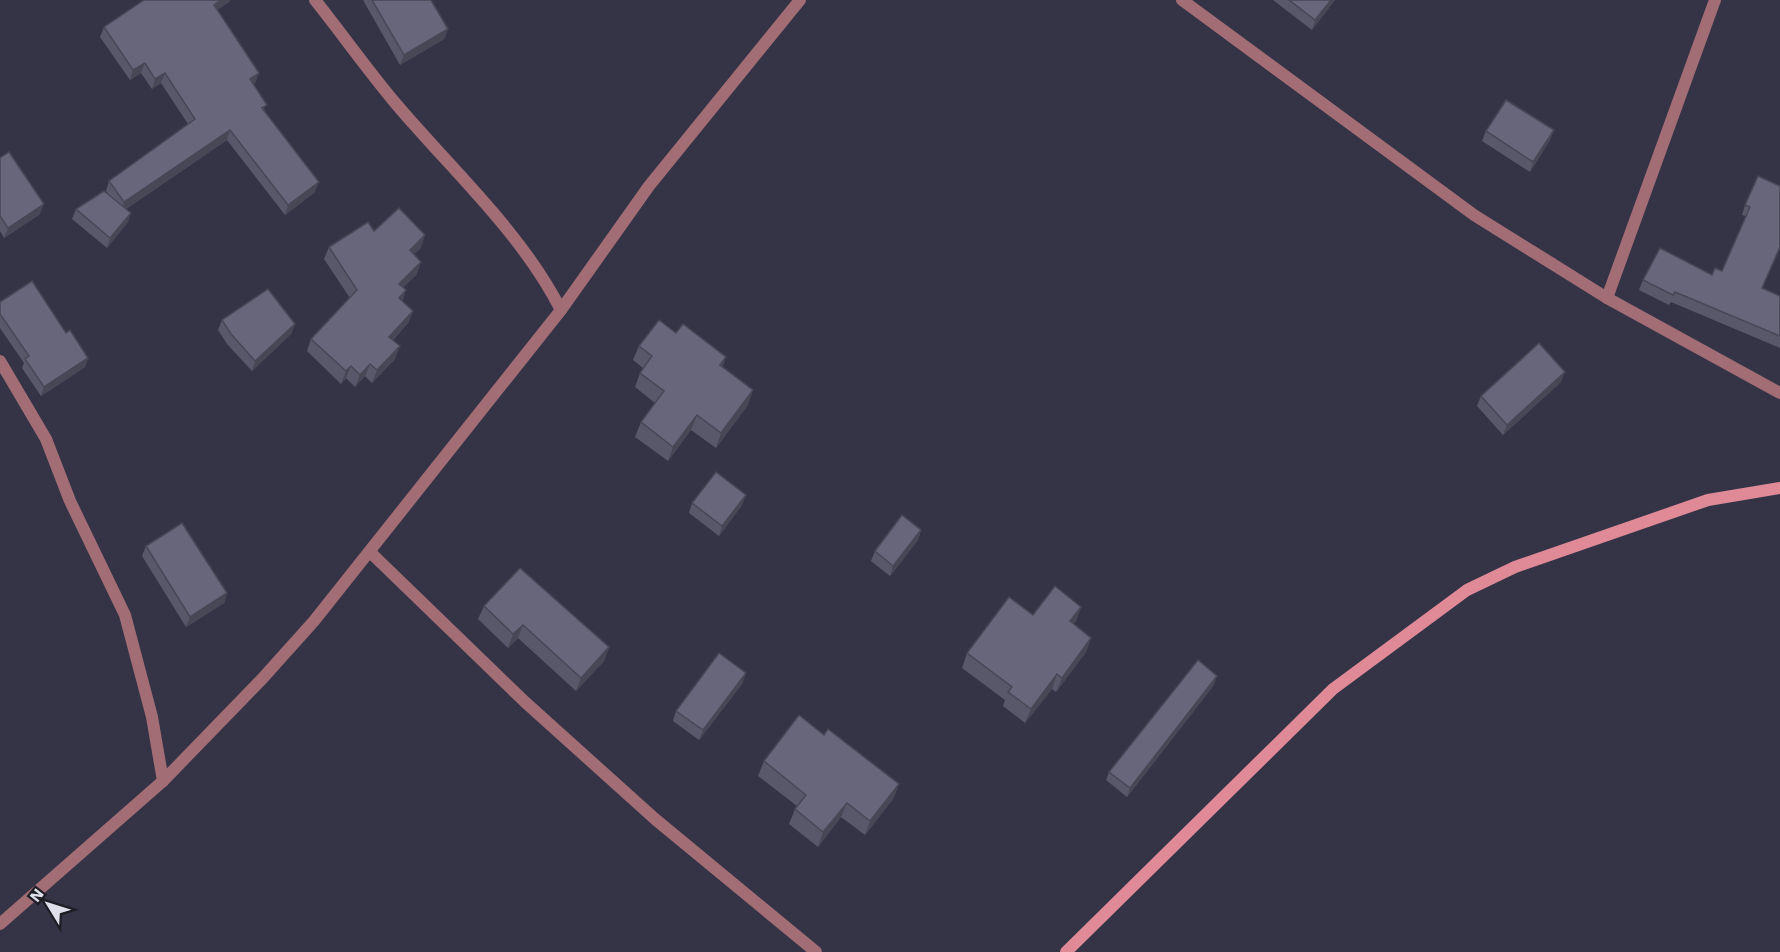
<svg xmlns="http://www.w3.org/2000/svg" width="1780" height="952" font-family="'Work Sans',sans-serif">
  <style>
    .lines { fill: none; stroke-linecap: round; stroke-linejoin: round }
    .street { stroke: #a36d75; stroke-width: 12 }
    .secondary { stroke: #e08a98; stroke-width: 12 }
    .wall { fill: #59586a }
    .shaded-wall { fill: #484756 }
    .building { fill: #67667b; stroke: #484756; stroke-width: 1.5 }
  </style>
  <rect width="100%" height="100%" fill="#353447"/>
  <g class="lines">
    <g class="street">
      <path d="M 315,0 C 343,35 369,72 397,105 C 453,171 521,232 561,310"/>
      <path d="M 1182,0 L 1474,215 L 1607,298 L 1780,393"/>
      <path d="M 1607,298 L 1715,0"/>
      <path d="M 0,361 L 46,439 L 70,501 L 125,615 L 152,717 L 163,781"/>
      <path d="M 370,552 L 525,702 L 655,819 L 816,952"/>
      <path d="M 0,924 L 163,781 L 262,679 L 314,621 L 561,310 L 649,186 L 800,0"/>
    </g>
    <path class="secondary" d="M 1066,952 L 1333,689 L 1467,590 L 1515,567 L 1708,500 L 1780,488"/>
  </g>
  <g class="wall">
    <path d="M 144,0 L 230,0 L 229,2 L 217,10 L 259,73 L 255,83 L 253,84 L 265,111 L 315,192 L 285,215 L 227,140 L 126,209 L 128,222 L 107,248 L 72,219 L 76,209 L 109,195 L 106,191 L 109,181 L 188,124 L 161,83 L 152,89 L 141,73 L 130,80 L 100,37 L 104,27 Z"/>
    <path d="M 363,0 L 431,0 L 448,29 L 444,39 L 400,65 Z"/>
    <path d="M 1273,0 L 1335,0 L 1312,30 Z"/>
    <path d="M 1554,130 L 1550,140 L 1530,172 L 1482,141 L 1486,131 Z"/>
    <path d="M 0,158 L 40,214 L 4,238 L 0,231 Z"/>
    <path d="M 1780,186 L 1780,248 L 1762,289 L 1780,296 L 1780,348 L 1671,302 L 1669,305 L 1639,290 L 1643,280 L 1712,275 L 1722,271 L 1746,216 L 1742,215 L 1745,205 Z"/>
    <path d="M 329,247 L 421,248 L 414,254 L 421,262 L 416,275 L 403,287 L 402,301 L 413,311 L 408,323 L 393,340 L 395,359 L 372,383 L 365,376 L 355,387 L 346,378 L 341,384 L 307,351 L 311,339 L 350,298 L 324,259 Z"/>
    <path d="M 0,302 L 66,333 L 88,358 L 85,367 L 41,396 L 22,368 L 24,363 L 0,328 Z"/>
    <path d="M 222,320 L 295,324 L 291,334 L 252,371 L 227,344 L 218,330 Z"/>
    <path d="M 676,333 L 726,357 L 722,367 L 748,405 L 716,448 L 691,430 L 668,461 L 635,437 L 641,422 L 655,403 L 635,387 L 640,373 L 643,368 L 633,360 L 639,346 Z"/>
    <path d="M 1561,382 L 1503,435 L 1477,406 L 1481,396 Z"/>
    <path d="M 692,503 L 742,505 L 719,536 L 689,513 Z"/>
    <path d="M 921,530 L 918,540 L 890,576 L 871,561 L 875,551 Z"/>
    <path d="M 146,546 L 227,593 L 224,603 L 186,627 L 142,556 Z"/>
    <path d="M 484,606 L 609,647 L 604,661 L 576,691 L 518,638 L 508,648 L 478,619 Z"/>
    <path d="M 1081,607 L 1076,621 L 1073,624 L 1091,638 L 1086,652 L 1056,692 L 1052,689 L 1025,723 L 1003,706 L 1005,700 L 962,668 L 967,653 L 1033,615 Z"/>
    <path d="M 746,673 L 742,684 L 699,740 L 673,721 L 676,711 Z"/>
    <path d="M 1214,685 L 1127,797 L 1106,780 L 1109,772 Z"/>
    <path d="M 824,735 L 899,784 L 893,799 L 865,835 L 841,817 L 818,847 L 789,824 L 795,809 L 797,806 L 758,776 L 764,761 Z"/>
  </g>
  <g class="shaded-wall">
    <path d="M 221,0 L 230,0 L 229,2 L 210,14 L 214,5 Z"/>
    <path d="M 1331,0 L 1335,0 L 1312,30 L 1315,20 Z"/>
    <path d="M 448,29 L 444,39 L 400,65 L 404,55 Z"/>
    <path d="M 145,63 L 141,73 L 130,80 L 133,70 Z"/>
    <path d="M 165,73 L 161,83 L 152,89 L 155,79 Z"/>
    <path d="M 259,73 L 255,83 L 246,88 L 250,79 Z"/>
    <path d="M 230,130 L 227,140 L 121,212 L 124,202 Z"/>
    <path d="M 1554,130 L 1550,140 L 1530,172 L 1533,162 Z"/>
    <path d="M 319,182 L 315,192 L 285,215 L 288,205 Z"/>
    <path d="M 44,204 L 40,214 L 4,238 L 8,228 Z"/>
    <path d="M 131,213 L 128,222 L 107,248 L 110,238 Z"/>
    <path d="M 425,235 L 421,248 L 405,263 L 410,250 Z"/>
    <path d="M 421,262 L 416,275 L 395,296 L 399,284 Z"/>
    <path d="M 406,290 L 402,303 L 399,298 Z"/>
    <path d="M 413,311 L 408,323 L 384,349 L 389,337 Z"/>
    <path d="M 295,324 L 291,334 L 252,371 L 255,361 Z"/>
    <path d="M 400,346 L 395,359 L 372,383 L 377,370 Z"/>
    <path d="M 726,357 L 721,371 L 720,365 Z"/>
    <path d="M 88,358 L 85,367 L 41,396 L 44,387 Z"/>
    <path d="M 370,364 L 365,376 L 355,387 L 360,375 Z"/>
    <path d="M 351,366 L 346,378 L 341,384 L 346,371 Z"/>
    <path d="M 1565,372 L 1561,382 L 1503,435 L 1507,425 Z"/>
    <path d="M 753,390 L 748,405 L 716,448 L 721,433 Z"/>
    <path d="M 697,415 L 691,430 L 668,461 L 673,447 Z"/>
    <path d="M 746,495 L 742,505 L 719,536 L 722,526 Z"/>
    <path d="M 921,530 L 918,540 L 890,576 L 893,566 Z"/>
    <path d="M 227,593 L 224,603 L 186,627 L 190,617 Z"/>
    <path d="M 1081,607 L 1076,621 L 1064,636 L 1070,621 Z"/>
    <path d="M 523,625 L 518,638 L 508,648 L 513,634 Z"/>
    <path d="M 1091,638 L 1086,652 L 1056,692 L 1062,678 Z"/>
    <path d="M 609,647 L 604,661 L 576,691 L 581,678 Z"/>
    <path d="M 746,673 L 742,684 L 699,740 L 703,730 Z"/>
    <path d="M 1057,674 L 1052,689 L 1025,723 L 1031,709 Z"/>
    <path d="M 1217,676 L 1214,685 L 1127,797 L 1130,788 Z"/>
    <path d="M 899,784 L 893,799 L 865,835 L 870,821 Z"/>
    <path d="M 847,803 L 841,817 L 818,847 L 823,832 Z"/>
  </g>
  <g class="building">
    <path d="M 144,0 L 221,0 L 214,5 L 259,73 L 250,79 L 267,105 L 262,108 L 319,182 L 288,205 L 230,130 L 124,202 L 109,181 L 195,119 L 165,73 L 155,79 L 145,63 L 133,70 L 104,27 Z"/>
    <path d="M 372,0 L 431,0 L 448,29 L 404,55 Z"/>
    <path d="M 1289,0 L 1331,0 L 1315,20 Z"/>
    <path d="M 1506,100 L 1554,130 L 1533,162 L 1486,131 Z"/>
    <path d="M 9,152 L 44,204 L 8,228 L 0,216 L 0,158 Z"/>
    <path d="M 1758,176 L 1780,186 L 1780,247 L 1762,288 L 1780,296 L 1780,336 L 1675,292 L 1673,295 L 1643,280 L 1660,248 L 1712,275 L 1715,268 L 1722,271 L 1750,207 L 1745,205 Z"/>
    <path d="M 104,191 L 131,213 L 110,238 L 76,209 Z"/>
    <path d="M 399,208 L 425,235 L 410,250 L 421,262 L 399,284 L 406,290 L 399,298 L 413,311 L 389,337 L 400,346 L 377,370 L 370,364 L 360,375 L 351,366 L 346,371 L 311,339 L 357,290 L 329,247 L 368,222 L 374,231 Z"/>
    <path d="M 32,281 L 66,333 L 70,330 L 88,358 L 44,387 L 25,359 L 29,356 L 0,314 L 0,302 Z"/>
    <path d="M 268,289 L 295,324 L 255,361 L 231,334 L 222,320 Z"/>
    <path d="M 659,320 L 676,333 L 683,324 L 726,357 L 720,365 L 753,390 L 721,433 L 697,415 L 673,447 L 641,422 L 664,391 L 640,373 L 652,356 L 639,346 Z"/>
    <path d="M 1539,343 L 1565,372 L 1507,425 L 1481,396 Z"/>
    <path d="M 716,472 L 746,495 L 722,526 L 692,503 Z"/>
    <path d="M 902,515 L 921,530 L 893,566 L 875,551 Z"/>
    <path d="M 182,523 L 227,593 L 190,617 L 146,546 Z"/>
    <path d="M 520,568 L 609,647 L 581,678 L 523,625 L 513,634 L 484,606 Z"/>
    <path d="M 1055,586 L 1081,607 L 1070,621 L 1091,638 L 1062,678 L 1057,674 L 1031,709 L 1008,692 L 1012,687 L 967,653 L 1009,597 L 1033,615 Z"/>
    <path d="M 719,653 L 746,673 L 703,730 L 676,711 Z"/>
    <path d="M 1198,660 L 1217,676 L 1130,788 L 1109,772 Z"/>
    <path d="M 799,715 L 824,735 L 828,729 L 899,784 L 870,821 L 847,803 L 823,832 L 795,809 L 806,795 L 764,761 Z"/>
  </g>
  <g transform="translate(48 904) rotate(308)" stroke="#1d1d25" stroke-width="4.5" paint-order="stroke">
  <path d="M0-4.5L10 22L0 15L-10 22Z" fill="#dfdfeb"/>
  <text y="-9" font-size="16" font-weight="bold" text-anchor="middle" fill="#dfdfeb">N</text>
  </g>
</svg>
